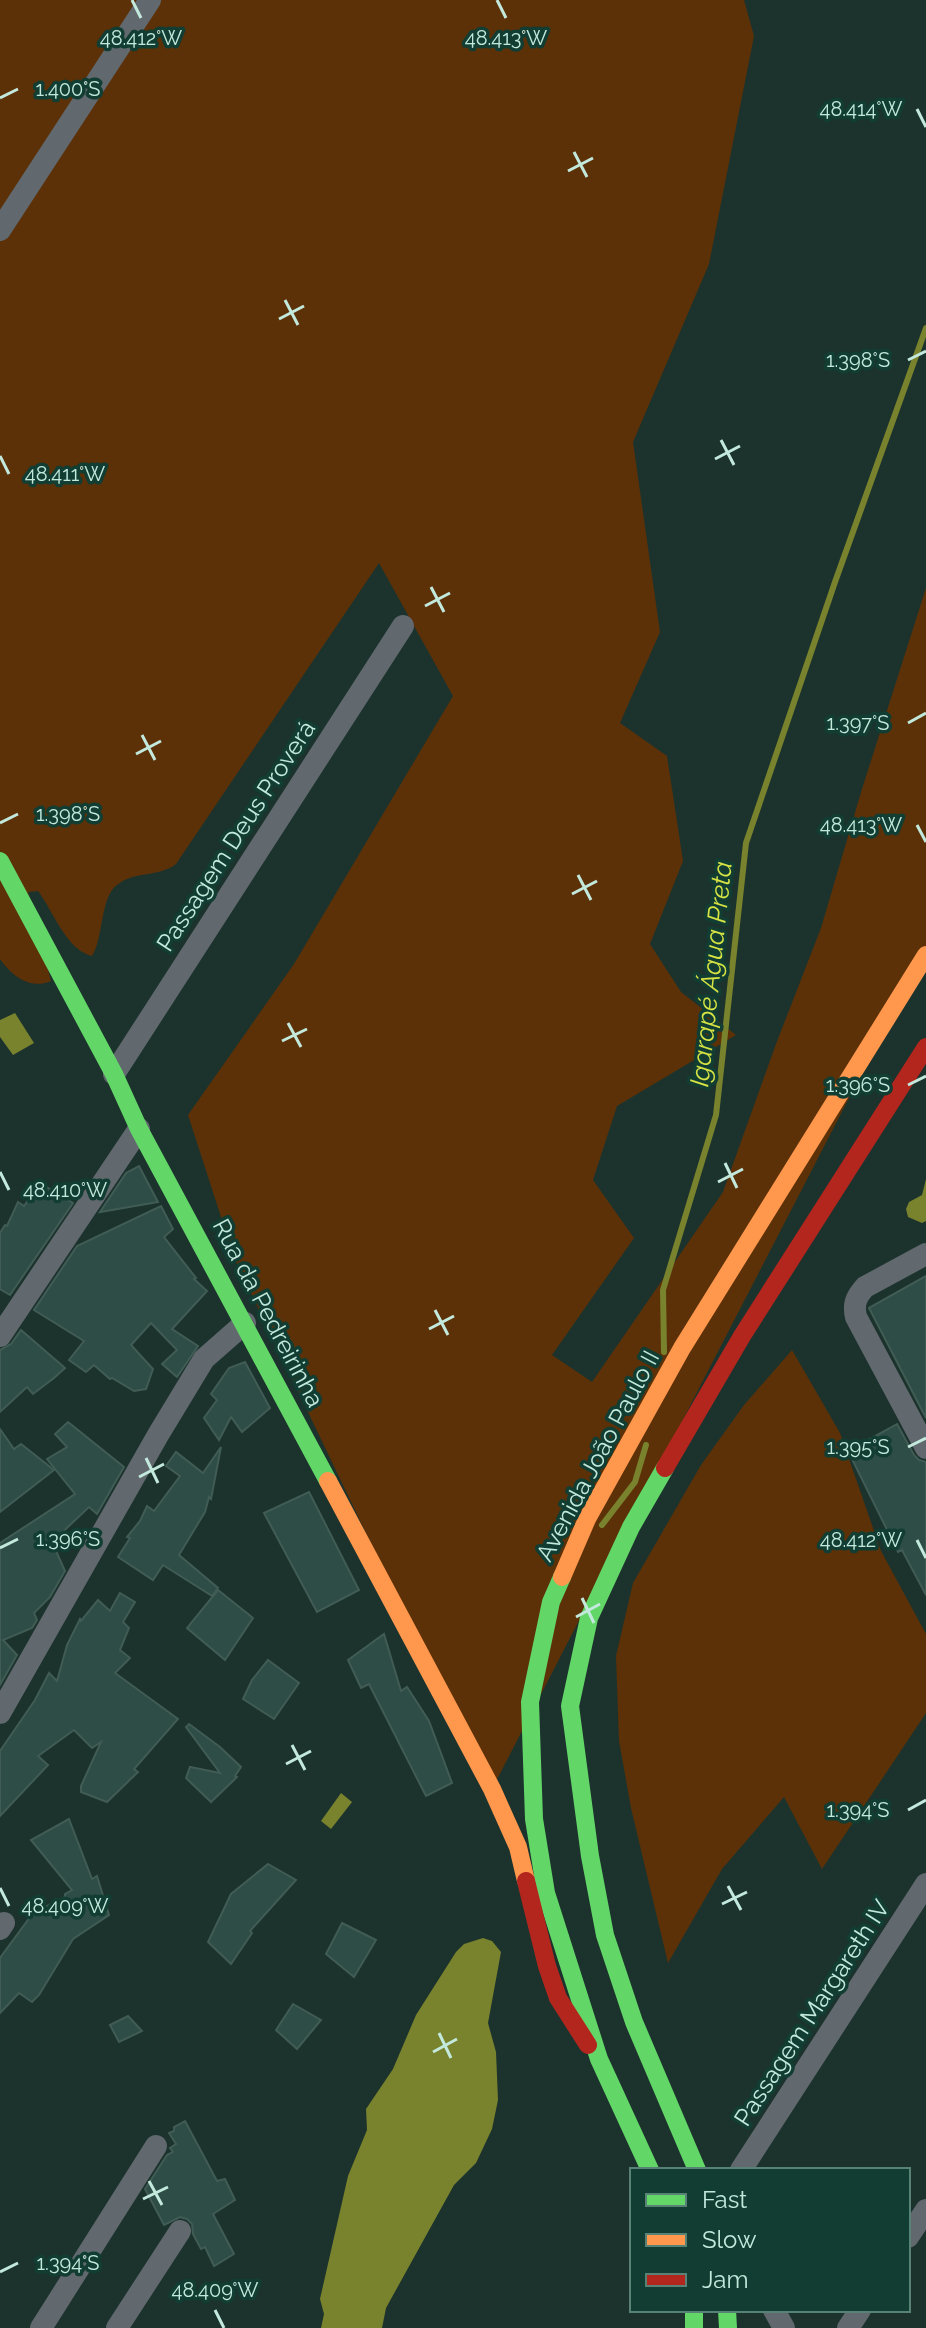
<svg xmlns="http://www.w3.org/2000/svg" width="926" height="2328" font-family="Raleway,sans-serif">
  <style>
    .green { fill: #5c3108 }
    .water { fill: #79822c }
    .lines { fill: none; stroke-linecap: round; stroke-linejoin: round }
    .stream { stroke: #79822c; stroke-width: 6 }
    .building { fill: #2e4d46; stroke: #405c54; stroke-width: 2 }
    .street { stroke: #61686e; stroke-width: 22 }
    .fast { stroke: #63d668; stroke-width: 18 }
    .slow { stroke: #ff974d; stroke-width: 18 }
    .jam { stroke: #b3261e; stroke-width: 18 }
    .ticks { fill: none; stroke: #c3e9dd; stroke-width: 3 }
    .labels { text-anchor: middle; stroke-width: 7; stroke-linejoin: round; paint-order: stroke }
    .street-label { font-size: 24px; fill: #c3e9dd; stroke: #123d32 }
    .water-label { font-size: 26px; font-style: italic; fill: #d7e444; stroke: #123d32 }
    .ticks-label { font-size: 20px; text-anchor: middle; fill: #c3e9dd; stroke: #123d32; stroke-width: 7; stroke-linejoin: round; paint-order: stroke }
  </style>
  <rect width="100%" height="100%" fill="#1c332d"/>
  <g class="green">
    <path d="M 0,0 L 744,0 L 754,36 L 709,264 L 633,442 L 660,632 L 620,723 L 667,756 L 683,861 L 650,944 L 681,992 L 736,1035 L 617,1106 L 593,1180 L 634,1238 L 552,1355 L 592,1382 L 723,1192 L 776,1044 L 821,928 L 862,789 L 926,588 L 926,949 L 492,1789 L 484,1779 L 235,1260 L 188,1115 L 294,964 L 453,696 L 379,563 L 176,864 C 158,878 136,870 117,885 C 100,897 104,937 92,956 C 66,950 54,912 38,891 L 28,892 L 51,981 C 30,990 12,976 0,959 Z"/>
    <path d="M 792,1350 L 840,1433 L 881,1551 L 926,1634 L 926,1713 L 822,1869 L 784,1797 L 722,1869 L 668,1963 L 631,1808 L 619,1741 L 616,1656 L 633,1583 L 701,1465 L 744,1405 Z"/>
  </g>
  <g class="water">
    <path d="M 15,1013 L 34,1043 L 13,1055 L 0,1037 L 0,1020 Z"/>
    <path d="M 926,1179 L 926,1221 L 922,1223 L 908,1217 L 906,1209 L 909,1202 L 922,1195 Z"/>
    <path d="M 341,1793 L 352,1802 L 331,1829 L 321,1821 Z"/>
    <path d="M 483,1938 L 492,1941 L 501,1952 L 488,2023 L 496,2052 L 498,2100 L 492,2129 L 476,2163 L 454,2185 L 386,2308 L 382,2328 L 321,2328 L 324,2314 L 320,2299 L 348,2176 L 367,2130 L 366,2109 L 393,2069 L 416,2015 L 456,1952 L 464,1944 Z"/>
  </g>
  <g class="lines">
    <g class="stream">
      <path d="M 664,1352 L 663,1290 L 716,1115 L 746,843 L 835,582 L 926,328"/>
      <path d="M 602,1525 L 635,1482 L 646,1445"/>
    </g>
  </g>
  <g class="building">
    <path d="M 139,1166 L 158,1202 L 100,1212 L 126,1173 Z"/>
    <path d="M 40,1183 L 73,1203 L 10,1295 L 0,1289 L 0,1233 L 5,1225 L 7,1226 L 18,1202 L 24,1206 Z"/>
    <path d="M 161,1206 L 173,1229 L 164,1237 L 196,1278 L 194,1279 L 207,1291 L 172,1329 L 198,1346 L 177,1377 L 162,1364 L 177,1350 L 151,1323 L 131,1345 L 153,1369 L 146,1389 L 134,1391 L 112,1378 L 110,1379 L 94,1365 L 86,1372 L 69,1360 L 84,1341 L 34,1310 L 77,1246 Z"/>
    <path d="M 926,1276 L 926,1418 L 869,1308 Z"/>
    <path d="M 21,1330 L 65,1368 L 54,1378 L 33,1394 L 27,1387 L 0,1412 L 0,1350 L 11,1344 Z"/>
    <path d="M 245,1362 L 270,1408 L 242,1432 L 231,1417 L 219,1440 L 204,1418 L 217,1400 L 211,1394 L 229,1368 Z"/>
    <path d="M 68,1422 L 124,1467 L 97,1514 L 89,1507 L 52,1542 L 65,1571 L 50,1597 L 34,1613 L 37,1620 L 32,1628 L 3,1640 L 17,1655 L 0,1685 L 0,1543 L 75,1494 L 47,1459 L 67,1447 L 55,1434 Z"/>
    <path d="M 897,1424 L 914,1455 L 919,1460 L 926,1462 L 926,1595 L 902,1550 L 898,1552 L 848,1451 Z"/>
    <path d="M 0,1429 L 14,1449 L 21,1444 L 54,1470 L 0,1512 Z"/>
    <path d="M 221,1447 L 211,1499 L 209,1497 L 205,1512 L 179,1555 L 218,1588 L 212,1596 L 163,1565 L 153,1580 L 118,1557 L 130,1538 L 127,1537 L 140,1521 L 147,1506 L 154,1511 L 180,1476 L 166,1466 L 176,1452 L 203,1473 Z"/>
    <path d="M 309,1492 L 359,1590 L 317,1612 L 264,1513 Z"/>
    <path d="M 218,1590 L 253,1618 L 225,1660 L 187,1628 Z"/>
    <path d="M 120,1593 L 135,1602 L 123,1622 L 129,1628 L 120,1650 L 130,1658 L 115,1673 L 178,1719 L 134,1769 L 138,1772 L 107,1802 L 81,1792 L 81,1786 L 101,1742 L 92,1748 L 74,1730 L 38,1756 L 48,1765 L 0,1816 L 0,1751 L 35,1700 L 49,1673 L 57,1681 L 67,1645 L 80,1619 L 81,1621 L 98,1600 L 110,1611 Z"/>
    <path d="M 384,1634 L 401,1691 L 407,1687 L 429,1721 L 452,1783 L 426,1796 L 369,1684 L 361,1688 L 348,1660 Z"/>
    <path d="M 268,1660 L 299,1683 L 274,1719 L 243,1699 L 252,1680 Z"/>
    <path d="M 189,1724 L 220,1747 L 241,1767 L 235,1776 L 237,1777 L 211,1802 L 186,1778 L 190,1767 L 220,1773 L 186,1727 Z"/>
    <path d="M 69,1819 L 92,1879 L 97,1876 L 109,1915 L 73,1939 L 39,1995 L 32,2002 L 19,1993 L 0,2013 L 0,1958 L 33,1913 L 65,1897 L 65,1894 L 72,1890 L 31,1840 Z"/>
    <path d="M 268,1864 L 296,1880 L 250,1931 L 252,1933 L 231,1964 L 208,1942 L 231,1894 Z"/>
    <path d="M 342,1923 L 376,1940 L 354,1977 L 326,1954 Z"/>
    <path d="M 293,2004 L 321,2020 L 297,2049 L 276,2030 Z"/>
    <path d="M 128,2016 L 142,2031 L 119,2042 L 110,2025 Z"/>
    <path d="M 185,2121 L 217,2181 L 225,2179 L 235,2200 L 213,2214 L 234,2254 L 214,2266 L 205,2247 L 201,2249 L 193,2234 L 192,2224 L 187,2219 L 180,2217 L 164,2225 L 145,2189 L 167,2155 L 173,2152 L 170,2148 L 176,2144 L 169,2133 L 174,2131 L 174,2127 Z"/>
  </g>
  <g class="lines">
    <g class="street">
      <path d="M 0,230 L 150,0"/>
      <path d="M 114,1074 L 403,626"/>
      <path d="M 926,1254 L 865,1287 C 856,1297 853,1304 856,1317 L 926,1448"/>
      <path d="M 0,1336 L 139,1129"/>
      <path d="M 0,1713 L 158,1435 L 204,1359 L 245,1323"/>
      <path d="M 0,1929 L 4,1923"/>
      <path d="M 741,2170 L 926,1884"/>
      <path d="M 908,2237 L 926,2210"/>
      <path d="M 774,2310 L 784,2328"/>
      <path d="M 41,2328 L 156,2146"/>
      <path d="M 117,2328 L 180,2231"/>
      <path d="M 848,2328 L 860,2310"/>
    </g>
    <g class="fast">
      <path d="M 0,861 L 114,1074 L 139,1129 L 328,1481"/>
      <path d="M 665,1468 L 631,1527 L 589,1618 L 570,1706 L 590,1856 L 605,1935 L 634,2022 L 697,2170"/>
      <path d="M 562,1577 L 551,1602 L 530,1702 L 534,1819 L 546,1893 L 599,2059 L 650,2170"/>
      <path d="M 694,2310 L 694,2328"/>
      <path d="M 727,2310 L 728,2328"/>
    </g>
    <g class="slow">
      <path d="M 328,1481 L 492,1789 L 518,1847 L 526,1881"/>
      <path d="M 562,1577 L 587,1519 L 682,1348 L 926,955"/>
    </g>
    <g class="jam">
      <path d="M 665,1468 L 742,1336 L 926,1047"/>
      <path d="M 526,1881 L 547,1966 L 558,1998 L 588,2045"/>
    </g>
  </g>
  <path class="ticks" d="M 132,0 L 141,18M 497,0 L 506,18M 0,98 L 18,89M 917,109 L 926,127M 574,152 L 587,177M 568,171 L 593,158M 285,300 L 298,325M 279,319 L 304,306M 908,360 L 926,351M 721,440 L 734,465M 0,456 L 9,474M 715,459 L 740,446M 431,587 L 444,612M 425,606 L 450,593M 908,723 L 926,713M 142,735 L 155,760M 136,754 L 161,741M 0,823 L 18,814M 917,825 L 926,842M 578,875 L 591,900M 572,894 L 597,881M 288,1023 L 301,1047M 282,1041 L 307,1029M 908,1085 L 926,1076M 725,1163 L 737,1188M 0,1172 L 9,1190M 718,1182 L 743,1169M 435,1310 L 448,1335M 429,1329 L 454,1316M 908,1447 L 926,1438M 146,1458 L 158,1483M 139,1477 L 164,1464M 917,1540 L 926,1558M 0,1548 L 18,1539M 582,1598 L 594,1623M 576,1617 L 600,1604M 292,1745 L 305,1770M 286,1764 L 311,1751M 908,1810 L 926,1800M 728,1886 L 741,1910M 0,1888 L 9,1906M 722,1904 L 747,1892M 439,2033 L 451,2058M 433,2052 L 457,2039M 149,2181 L 162,2205M 143,2199 L 168,2187M 0,2272 L 18,2263M 215,2310 L 224,2328"/>
  <g class="labels">
    <g class="street-label">
      <text transform="translate(236 836) rotate(-57)" y="8">Passagem Deus Proverá</text>
      <text transform="translate(268 1313) rotate(62)" y="8">Rua da Pedreirinha</text>
      <text transform="translate(598 1456) rotate(-62)" y="8">Avenida João Paulo II</text>
      <text transform="translate(812 2013) rotate(-57)" y="8">Passagem Margareth IV</text>
    </g>
    <g class="water-label">
      <text transform="translate(711 974) rotate(-84)" y="9">Igarapé Água Preta</text>
    </g>
  </g>
  <g class="ticks-label">
    <text x="141" y="45">48.412°W</text>
    <text x="506" y="45">48.413°W</text>
    <text x="68" y="96">1.400°S</text>
    <text x="861" y="116">48.414°W</text>
    <text x="858" y="367">1.398°S</text>
    <text x="65" y="481">48.411°W</text>
    <text x="858" y="730">1.397°S</text>
    <text x="68" y="821">1.398°S</text>
    <text x="861" y="832">48.413°W</text>
    <text x="858" y="1092">1.396°S</text>
    <text x="65" y="1197">48.410°W</text>
    <text x="858" y="1454">1.395°S</text>
    <text x="68" y="1546">1.396°S</text>
    <text x="861" y="1547">48.412°W</text>
    <text x="858" y="1817">1.394°S</text>
    <text x="65" y="1913">48.409°W</text>
    <text x="68" y="2270">1.394°S</text>
    <text x="215" y="2297">48.409°W</text>
  </g>
  <rect x="630" y="2168" width="280" height="144" fill="#123d32" stroke="#598276" stroke-width="2"/>
  <rect x="646" y="2194" width="40" height="12" fill="#63d668" stroke="#598276" stroke-width="2"/>
  <text x="702" y="2208" font-size="24" fill="#c3e9dd">Fast</text>
  <rect x="646" y="2234" width="40" height="12" fill="#ff974d" stroke="#598276" stroke-width="2"/>
  <text x="702" y="2248" font-size="24" fill="#c3e9dd">Slow</text>
  <rect x="646" y="2274" width="40" height="12" fill="#b3261e" stroke="#598276" stroke-width="2"/>
  <text x="702" y="2288" font-size="24" fill="#c3e9dd">Jam</text>
</svg>
